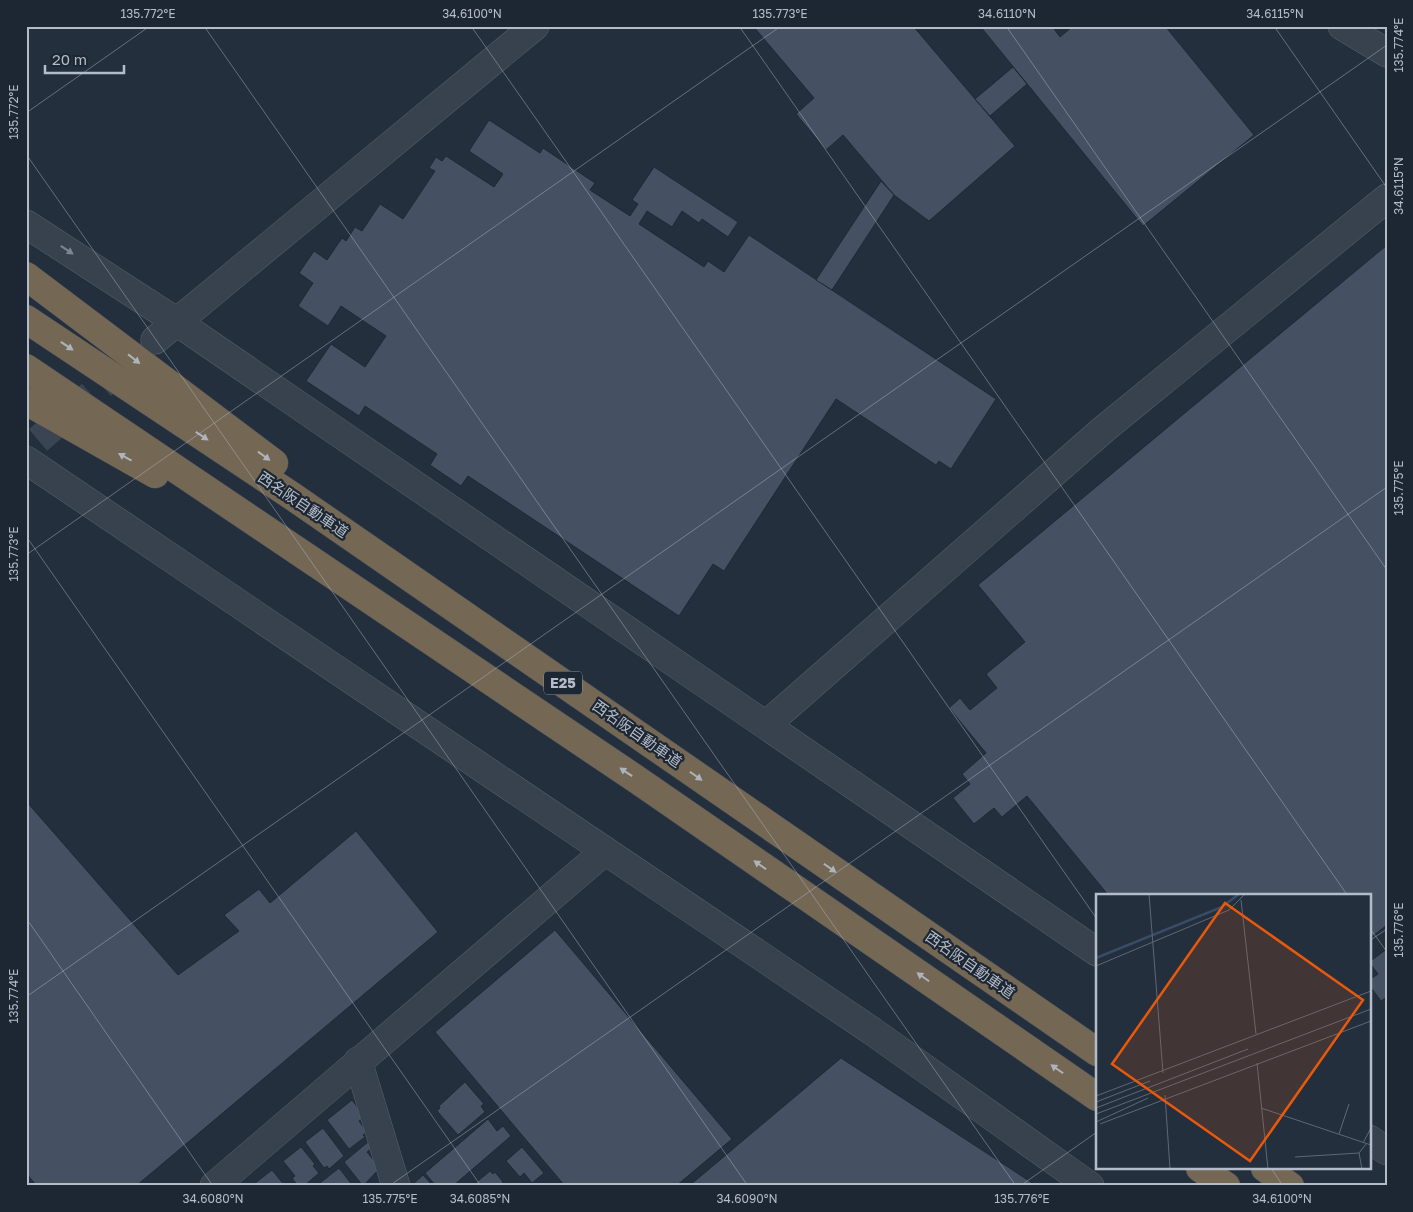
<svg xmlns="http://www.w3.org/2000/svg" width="1413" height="1212" font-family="'Golos Text','Noto Sans JP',sans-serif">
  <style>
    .building { fill: #455162; stroke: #1f2835 }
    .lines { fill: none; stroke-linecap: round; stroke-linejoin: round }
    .tertiary-tunnel { stroke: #3a4453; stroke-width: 28; stroke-dasharray: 28 14; stroke-linecap: butt }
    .minor-casing { stroke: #565f6c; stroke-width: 29 }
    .tertiary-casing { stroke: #565f6c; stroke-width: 29 }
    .motorway-casing { stroke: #434c59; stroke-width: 29 }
    .minor { stroke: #38414e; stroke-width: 28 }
    .tertiary { stroke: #38414e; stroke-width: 28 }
    .motorway { stroke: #746855; stroke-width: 28 }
    .oneway { fill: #7c8592 }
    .oneway2 { fill: #aeb4bd }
    .ticks { fill: none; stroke: #b4bcc9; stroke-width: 1; stroke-opacity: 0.45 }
    .labels { text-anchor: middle; stroke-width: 4.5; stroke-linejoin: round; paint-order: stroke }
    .shield { fill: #1d2633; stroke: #878f9c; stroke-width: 1 }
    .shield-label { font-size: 14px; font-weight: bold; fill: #b4bcc9 }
    .street-label { font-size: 15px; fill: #b4bcc9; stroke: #1d2633 }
    .inset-river { fill: none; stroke: #394c67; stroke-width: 2.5 }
    .inset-road { fill: none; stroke: #5e6776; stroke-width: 1 }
    .view { fill: #e8590c; fill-opacity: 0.15; stroke: #e8590c; stroke-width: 2.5 }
    .inset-edge { fill: none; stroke: #b4bcc9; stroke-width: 2.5 }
    .neatline { fill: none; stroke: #b4bcc9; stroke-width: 2 }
    .ticks-label { font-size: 12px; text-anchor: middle; fill: #b4bcc9 }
  </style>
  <rect width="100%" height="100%" fill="#242f3e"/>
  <g class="building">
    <path d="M 753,26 L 913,26 L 1015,146 L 929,221 L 894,195 L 843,135 L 826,150 L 796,114 L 814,98 Z"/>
    <path d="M 980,26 L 1052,26 L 1060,37 L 1073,26 L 1165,26 L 1254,135 L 1143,226 Z"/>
    <path d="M 1013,67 L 1027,84 L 990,116 L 975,99 Z"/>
    <path d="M 489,120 L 540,153 L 543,148 L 595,183 L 590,190 L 630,216 L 638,204 L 632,200 L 654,167 L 738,222 L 728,237 L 702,219 L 699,223 L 682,211 L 672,227 L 647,211 L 639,224 L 704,267 L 708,261 L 724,272 L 749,235 L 996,399 L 951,469 L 939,461 L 936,465 L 836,399 L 724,571 L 713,564 L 679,616 L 468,476 L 461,486 L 430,465 L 437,454 L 365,406 L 359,416 L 306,381 L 331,344 L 365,367 L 386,336 L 341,306 L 328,326 L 298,306 L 313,283 L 299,273 L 314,251 L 327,260 L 342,238 L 346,241 L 355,227 L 362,231 L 380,204 L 403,219 L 435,171 L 429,168 L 436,157 L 442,161 L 446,156 L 494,187 L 503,174 L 469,151 Z"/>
    <path d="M 881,181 L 894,195 L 832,290 L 816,280 Z"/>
    <path d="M 1387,245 L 1387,925 L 1369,939 L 1369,896 L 1109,896 L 1027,796 L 1002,817 L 994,808 L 974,824 L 953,798 L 970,784 L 962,774 L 986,753 L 949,708 L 960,698 L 970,710 L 997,688 L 986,674 L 1025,642 L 978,585 Z"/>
    <path d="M 26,801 L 178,975 L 239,931 L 224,915 L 259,889 L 270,903 L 356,831 L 438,932 L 136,1186 L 37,1186 L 26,1173 Z"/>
    <path d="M 555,930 L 732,1139 L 676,1186 L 565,1186 L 435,1032 Z"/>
    <path d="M 1387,949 L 1387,997 L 1381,1001 L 1369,985 L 1369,980 L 1378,974 L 1369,962 Z"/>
    <path d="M 841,1058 L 1037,1186 L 689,1186 Z"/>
    <path d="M 465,1082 L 484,1104 L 481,1106 L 485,1112 L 458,1135 L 437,1111 L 440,1108 L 439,1106 Z"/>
    <path d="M 352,1100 L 365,1117 L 359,1121 L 367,1132 L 363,1135 L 365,1137 L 349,1149 L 327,1120 Z"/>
    <path d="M 488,1119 L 497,1131 L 503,1126 L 511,1136 L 453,1186 L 436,1186 L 425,1173 Z"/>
    <path d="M 323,1128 L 344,1156 L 329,1169 L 327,1166 L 324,1168 L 305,1142 Z"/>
    <path d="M 368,1142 L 372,1148 L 367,1152 L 380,1168 L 363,1186 L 344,1162 Z"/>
    <path d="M 301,1147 L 315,1164 L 313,1166 L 319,1173 L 304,1186 L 298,1186 L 292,1178 L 295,1176 L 283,1161 Z"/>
    <path d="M 522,1147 L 544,1173 L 532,1183 L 524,1173 L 520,1177 L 506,1161 Z"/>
    <path d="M 339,1168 L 353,1186 L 322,1186 L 320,1183 Z"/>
    <path d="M 272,1170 L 285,1186 L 255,1186 L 254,1184 Z"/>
    <path d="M 490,1171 L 493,1174 L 495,1172 L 503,1182 L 501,1186 L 472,1186 Z"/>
    <path d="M 423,1175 L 433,1186 L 414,1186 L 413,1184 Z"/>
  </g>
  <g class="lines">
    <path class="tertiary-tunnel" d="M 38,440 L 129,362"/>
    <g class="minor-casing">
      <path id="minor" d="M 358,1061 L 396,1186"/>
    </g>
    <g class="tertiary-casing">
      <g id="tertiary">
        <path d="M 1342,26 L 1387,53"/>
        <path d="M 26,224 L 177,322 L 1097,952"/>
        <path d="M 155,340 L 535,26"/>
        <path d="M 26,460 L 872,1031 L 1090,1186"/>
        <path d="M 766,725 L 1104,429 L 1387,198"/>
        <path d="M 1369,1139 L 1387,1151"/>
        <path d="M 214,1186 L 605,851"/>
      </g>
    </g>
    <g class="motorway-casing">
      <g id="motorway">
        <path d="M 26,276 L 274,463"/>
        <path d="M 26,319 L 292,496 L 1097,1052"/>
        <path d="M 26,368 L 636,779 L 1097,1097"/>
        <path d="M 26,401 L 155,474"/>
        <path d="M 1200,1168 L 1226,1186"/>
        <path d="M 1265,1168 L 1290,1186"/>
      </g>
    </g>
    <use href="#minor" class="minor"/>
    <use href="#tertiary" class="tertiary"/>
    <use href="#motorway" class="motorway"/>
  </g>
  <defs><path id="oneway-solid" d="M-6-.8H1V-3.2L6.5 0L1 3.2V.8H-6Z" transform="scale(1.25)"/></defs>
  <use class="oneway" href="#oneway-solid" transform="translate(67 250) rotate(33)"/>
  <g class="oneway2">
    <use href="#oneway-solid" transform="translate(67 346) rotate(34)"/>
    <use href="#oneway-solid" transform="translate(134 359) rotate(38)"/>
    <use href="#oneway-solid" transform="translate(202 436) rotate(34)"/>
    <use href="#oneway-solid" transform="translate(264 456) rotate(36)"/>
    <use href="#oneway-solid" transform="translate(125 457) rotate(-151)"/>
    <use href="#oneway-solid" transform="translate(626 772) rotate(-146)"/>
    <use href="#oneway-solid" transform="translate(696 776) rotate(35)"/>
    <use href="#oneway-solid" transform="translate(760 865) rotate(-145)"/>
    <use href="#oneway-solid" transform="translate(830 868) rotate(35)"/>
    <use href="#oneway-solid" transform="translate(923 977) rotate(-145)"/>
    <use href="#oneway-solid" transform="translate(1057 1069) rotate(-145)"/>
  </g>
  <path class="ticks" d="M 204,26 L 1016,1186M 471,26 L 1097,919M 739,26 L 1348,896M 1006,26 L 1387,570M 1274,26 L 1387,188M 26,113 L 150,26M 26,154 L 748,1186M 26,536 L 481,1186M 26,555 L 781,26M 26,918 L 213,1186M 1369,927 L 1387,952M 1369,941 L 1387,929M 26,997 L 1387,45M 1271,1168 L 1283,1186M 389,1186 L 1387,487M 1020,1186 L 1097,1132"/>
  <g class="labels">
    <rect class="shield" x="544" y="671.5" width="38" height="23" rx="4"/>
    <g class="shield-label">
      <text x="563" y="688">E25</text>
    </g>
    <g class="street-label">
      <text transform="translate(303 505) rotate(34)" y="5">西名阪自動車道</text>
      <text transform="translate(637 734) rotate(35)" y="5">西名阪自動車道</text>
      <text transform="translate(970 965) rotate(35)" y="5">西名阪自動車道</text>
    </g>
  </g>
  <g transform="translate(1096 894)">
    <rect width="275" height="275" fill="#242f3e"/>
    <path class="inset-river" d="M 0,64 L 126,13 L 143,0"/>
    <path class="inset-road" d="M 53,0 L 67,179M 145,6 L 160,140M 0,72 L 133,16 L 149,0M 161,169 L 172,275M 69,201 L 74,275M 0,202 L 275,97M 0,208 L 54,187M 0,214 L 152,155M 165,214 L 275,251M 0,220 L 275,115M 0,228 L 52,204M 4,230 L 275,127M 243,240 L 253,210M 267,249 L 275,234M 199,263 L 263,259M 266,275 L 263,259 L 270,250"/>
    <path class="view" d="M 129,9 L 267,106 L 154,267 L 16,170 Z"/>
    <rect width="275" height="275" class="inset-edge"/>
  </g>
  <rect width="1413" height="1212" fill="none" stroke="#1d2633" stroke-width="55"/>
  <path d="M45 65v8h79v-8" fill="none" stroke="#b4bcc9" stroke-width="2.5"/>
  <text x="52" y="65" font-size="15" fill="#b4bcc9" stroke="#1d2633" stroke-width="4" paint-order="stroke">20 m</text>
  <rect x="28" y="28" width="1358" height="1156" class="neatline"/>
  <g class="ticks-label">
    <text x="148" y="18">135.772°E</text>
    <text x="472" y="18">34.6100°N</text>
    <text x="780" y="18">135.773°E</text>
    <text x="1007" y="18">34.6110°N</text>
    <text x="1275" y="18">34.6115°N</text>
    <text transform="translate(1399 45) rotate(-90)" y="4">135.774°E</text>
    <text transform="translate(14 112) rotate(-90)" y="4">135.772°E</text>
    <text transform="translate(1399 186) rotate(-90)" y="4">34.6115°N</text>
    <text transform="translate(1399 488) rotate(-90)" y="4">135.775°E</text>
    <text transform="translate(14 554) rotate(-90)" y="4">135.773°E</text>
    <text transform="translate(1399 930) rotate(-90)" y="4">135.776°E</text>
    <text transform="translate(14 996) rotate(-90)" y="4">135.774°E</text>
    <text x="213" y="1203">34.6080°N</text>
    <text x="390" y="1203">135.775°E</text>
    <text x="480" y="1203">34.6085°N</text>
    <text x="747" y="1203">34.6090°N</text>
    <text x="1022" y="1203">135.776°E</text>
    <text x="1282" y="1203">34.6100°N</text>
  </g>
</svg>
